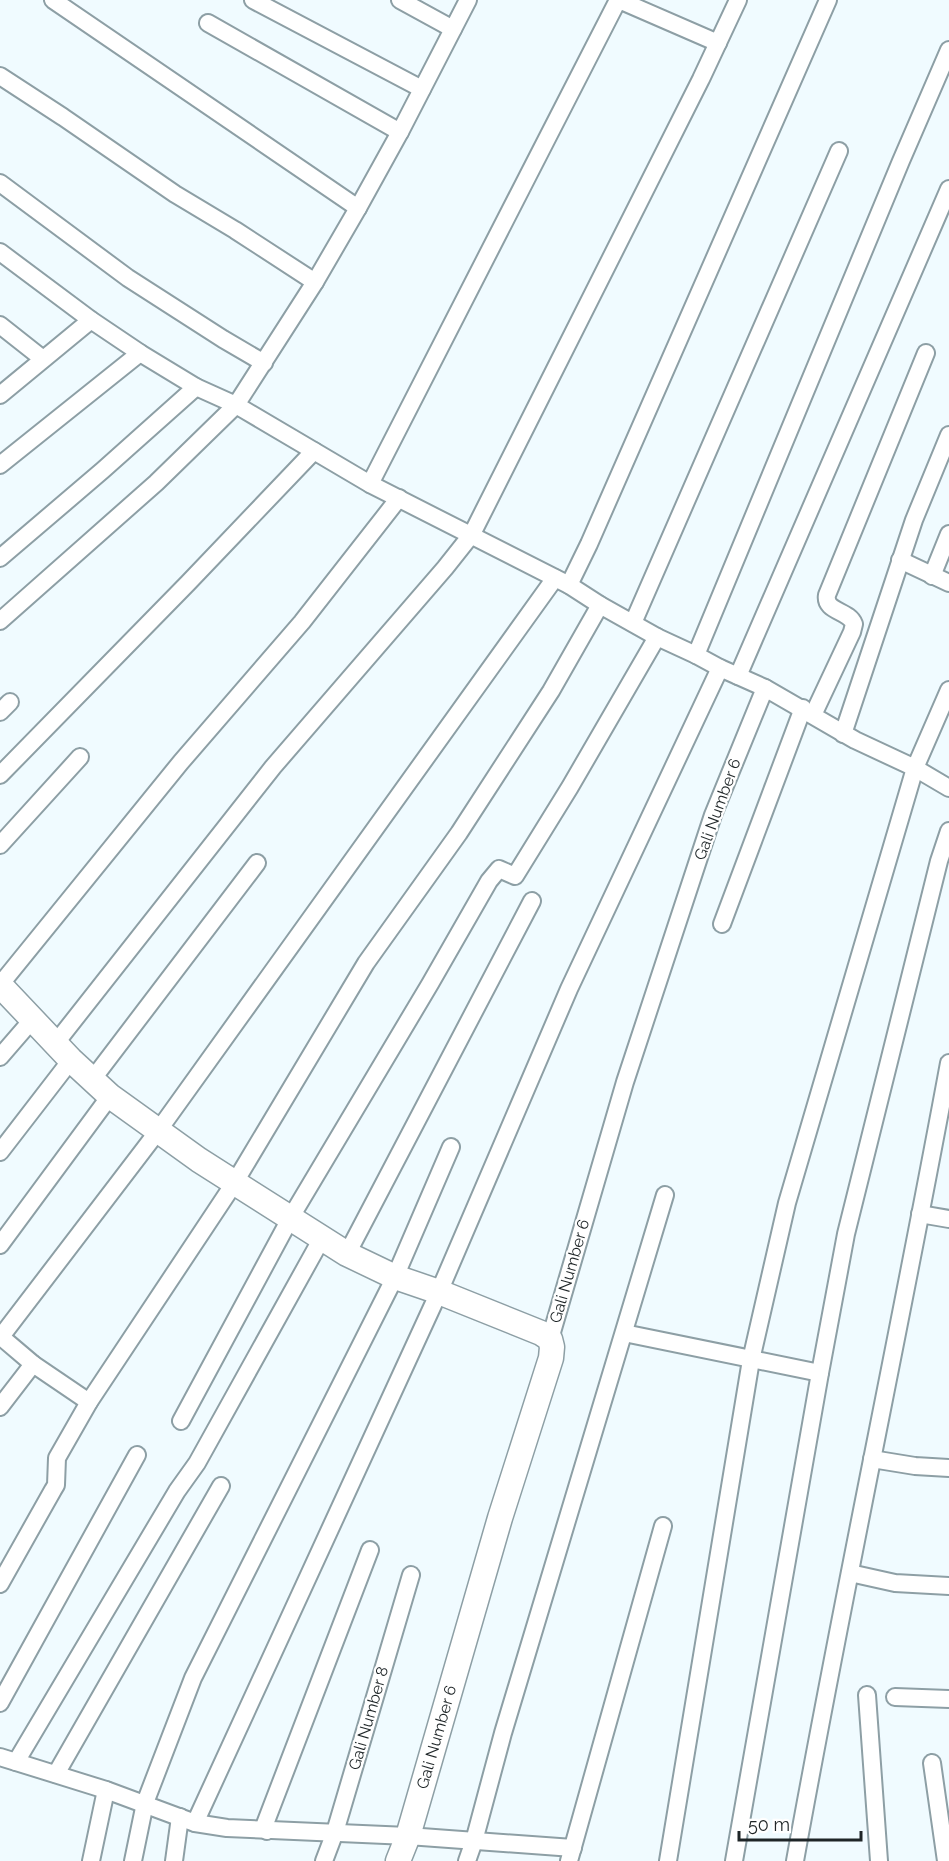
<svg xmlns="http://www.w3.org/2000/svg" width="949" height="1861" font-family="Raleway,sans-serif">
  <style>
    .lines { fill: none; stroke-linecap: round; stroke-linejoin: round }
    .street-casing { stroke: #8d9fa5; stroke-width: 20 }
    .secondary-casing { stroke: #8d9fa5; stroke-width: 27 }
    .street { stroke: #fff; stroke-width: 16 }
    .secondary { stroke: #fff; stroke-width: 24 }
    .labels { text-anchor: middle; stroke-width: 4.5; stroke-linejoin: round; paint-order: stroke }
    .street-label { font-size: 16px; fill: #1e2527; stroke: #fff }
  </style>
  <rect width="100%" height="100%" fill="#f0fbff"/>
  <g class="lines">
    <g class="street-casing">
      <g id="street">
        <path d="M 53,0 L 358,208"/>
        <path d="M 253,0 L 422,89"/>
        <path d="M 400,0 L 453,29"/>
        <path d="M 619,0 L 718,43"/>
        <path d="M 208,23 L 400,132"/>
        <path d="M 0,76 L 63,117 L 175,194 L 235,230 L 315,282"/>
        <path d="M 0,183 L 128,278 L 223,339 L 264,363"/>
        <path d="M 0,252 L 91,320 L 140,353 L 196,387 L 236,405 L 370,484 L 569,585 L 600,605 L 657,637 L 696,655 L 720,668 L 765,688 L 855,740 L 915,768 L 949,788"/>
        <path d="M 0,325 L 43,359"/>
        <path d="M 0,395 L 91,320"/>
        <path d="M 0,465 L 140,353"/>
        <path d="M 370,484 L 618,0"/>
        <path d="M 0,558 L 103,470 L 196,387"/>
        <path d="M 900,560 L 949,583"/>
        <path d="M 932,576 L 949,534"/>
        <path d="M 569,585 L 589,544 L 828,0"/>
        <path d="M 0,621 L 156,483 L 236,405 L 315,282 L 358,208 L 400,132 L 468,0"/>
        <path d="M 633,623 L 839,151"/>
        <path d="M 696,655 L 901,161 L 949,50"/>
        <path d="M 738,676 L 949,189"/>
        <path d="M 0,712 L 10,702"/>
        <path d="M 813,715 L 852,632 L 854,624 C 849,610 824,612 827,595 L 926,353"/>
        <path d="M 843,734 L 914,520 L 949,435"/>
        <path d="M 0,775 L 188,583 L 314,451"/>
        <path d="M 0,845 L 80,757"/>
        <path d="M 722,924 L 803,708"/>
        <path d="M 0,985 L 181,762 L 302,622 L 399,498"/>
        <path d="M 55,1044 L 273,767 L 445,568 L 472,534 L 701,79 L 738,0"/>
        <path d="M 0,1057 L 32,1020"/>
        <path d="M 92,1080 L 257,863"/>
        <path d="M 0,1152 L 71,1060"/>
        <path d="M 920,1214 L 949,1219"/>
        <path d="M 0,1245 L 110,1096"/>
        <path d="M 347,1254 L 532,901"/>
        <path d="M 624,1333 L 820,1373"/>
        <path d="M 0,1336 L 33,1364 L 89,1402"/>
        <path d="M 0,1338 L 158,1131 L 555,578"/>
        <path d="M 550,1339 L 625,1082 L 713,815 L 765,688"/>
        <path d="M 0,1407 L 33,1364"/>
        <path d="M 181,1421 L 291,1217 L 430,984 L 489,881 L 499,869 L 515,876 L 570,787 L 657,637"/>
        <path d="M 872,1459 L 915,1466 L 949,1468"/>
        <path d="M 850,1573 L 895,1583 L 949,1586"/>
        <path d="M 0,1584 L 53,1490 L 56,1485 L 57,1458 L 89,1402 L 235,1182 L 366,963 L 459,833 L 551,691 L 600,605"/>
        <path d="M 867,1695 L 879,1861"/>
        <path d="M 895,1697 L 949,1699"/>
        <path d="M 0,1703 L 137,1455"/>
        <path d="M 0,1757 L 106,1790 L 195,1823 L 227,1828 L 408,1836 L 573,1848"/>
        <path d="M 16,1762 L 177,1491 L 197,1463 L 322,1238"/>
        <path d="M 932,1763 L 946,1861"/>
        <path d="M 56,1774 L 221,1486"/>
        <path d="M 195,1823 L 439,1292 L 569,989 L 720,668"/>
        <path d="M 267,1831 L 265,1824 L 370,1550"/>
        <path d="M 91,1861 L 106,1790"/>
        <path d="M 133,1861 L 145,1803 L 193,1678 L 395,1277 L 451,1147"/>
        <path d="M 174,1861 L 180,1817"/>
        <path d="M 324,1861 L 335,1832 L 411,1575"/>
        <path d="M 467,1861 L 474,1841 L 503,1733 L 665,1195"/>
        <path d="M 569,1861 L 663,1526"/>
        <path d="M 668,1861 L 751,1360 L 787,1203 L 915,768 L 949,690"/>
        <path d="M 734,1861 L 820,1373 L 846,1234 L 939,861 L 949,831"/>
        <path d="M 795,1861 C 843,1594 900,1329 949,1063"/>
      </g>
    </g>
    <g class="secondary-casing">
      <path id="secondary" d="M 0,985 L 71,1060 L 110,1096 L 199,1160 L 347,1254 L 395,1277 L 439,1292 L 541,1333 L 550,1339 L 552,1347 L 551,1358 L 500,1518 L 408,1836 L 398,1861"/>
    </g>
    <use href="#street" class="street"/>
    <use href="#secondary" class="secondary"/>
  </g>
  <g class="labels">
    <g class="street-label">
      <text transform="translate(717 809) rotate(-70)" y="6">Gali Number 6</text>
      <text transform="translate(569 1271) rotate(-74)" y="6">Gali Number 6</text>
      <text transform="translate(368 1718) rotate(-74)" y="6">Gali Number 8</text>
      <text transform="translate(436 1737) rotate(-74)" y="6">Gali Number 6</text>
    </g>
  </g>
  <path d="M739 1831v9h122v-9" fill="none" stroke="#1e2527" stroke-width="3"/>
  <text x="748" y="1831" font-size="18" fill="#1e2527" stroke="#ffffff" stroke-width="4.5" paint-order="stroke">50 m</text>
</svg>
